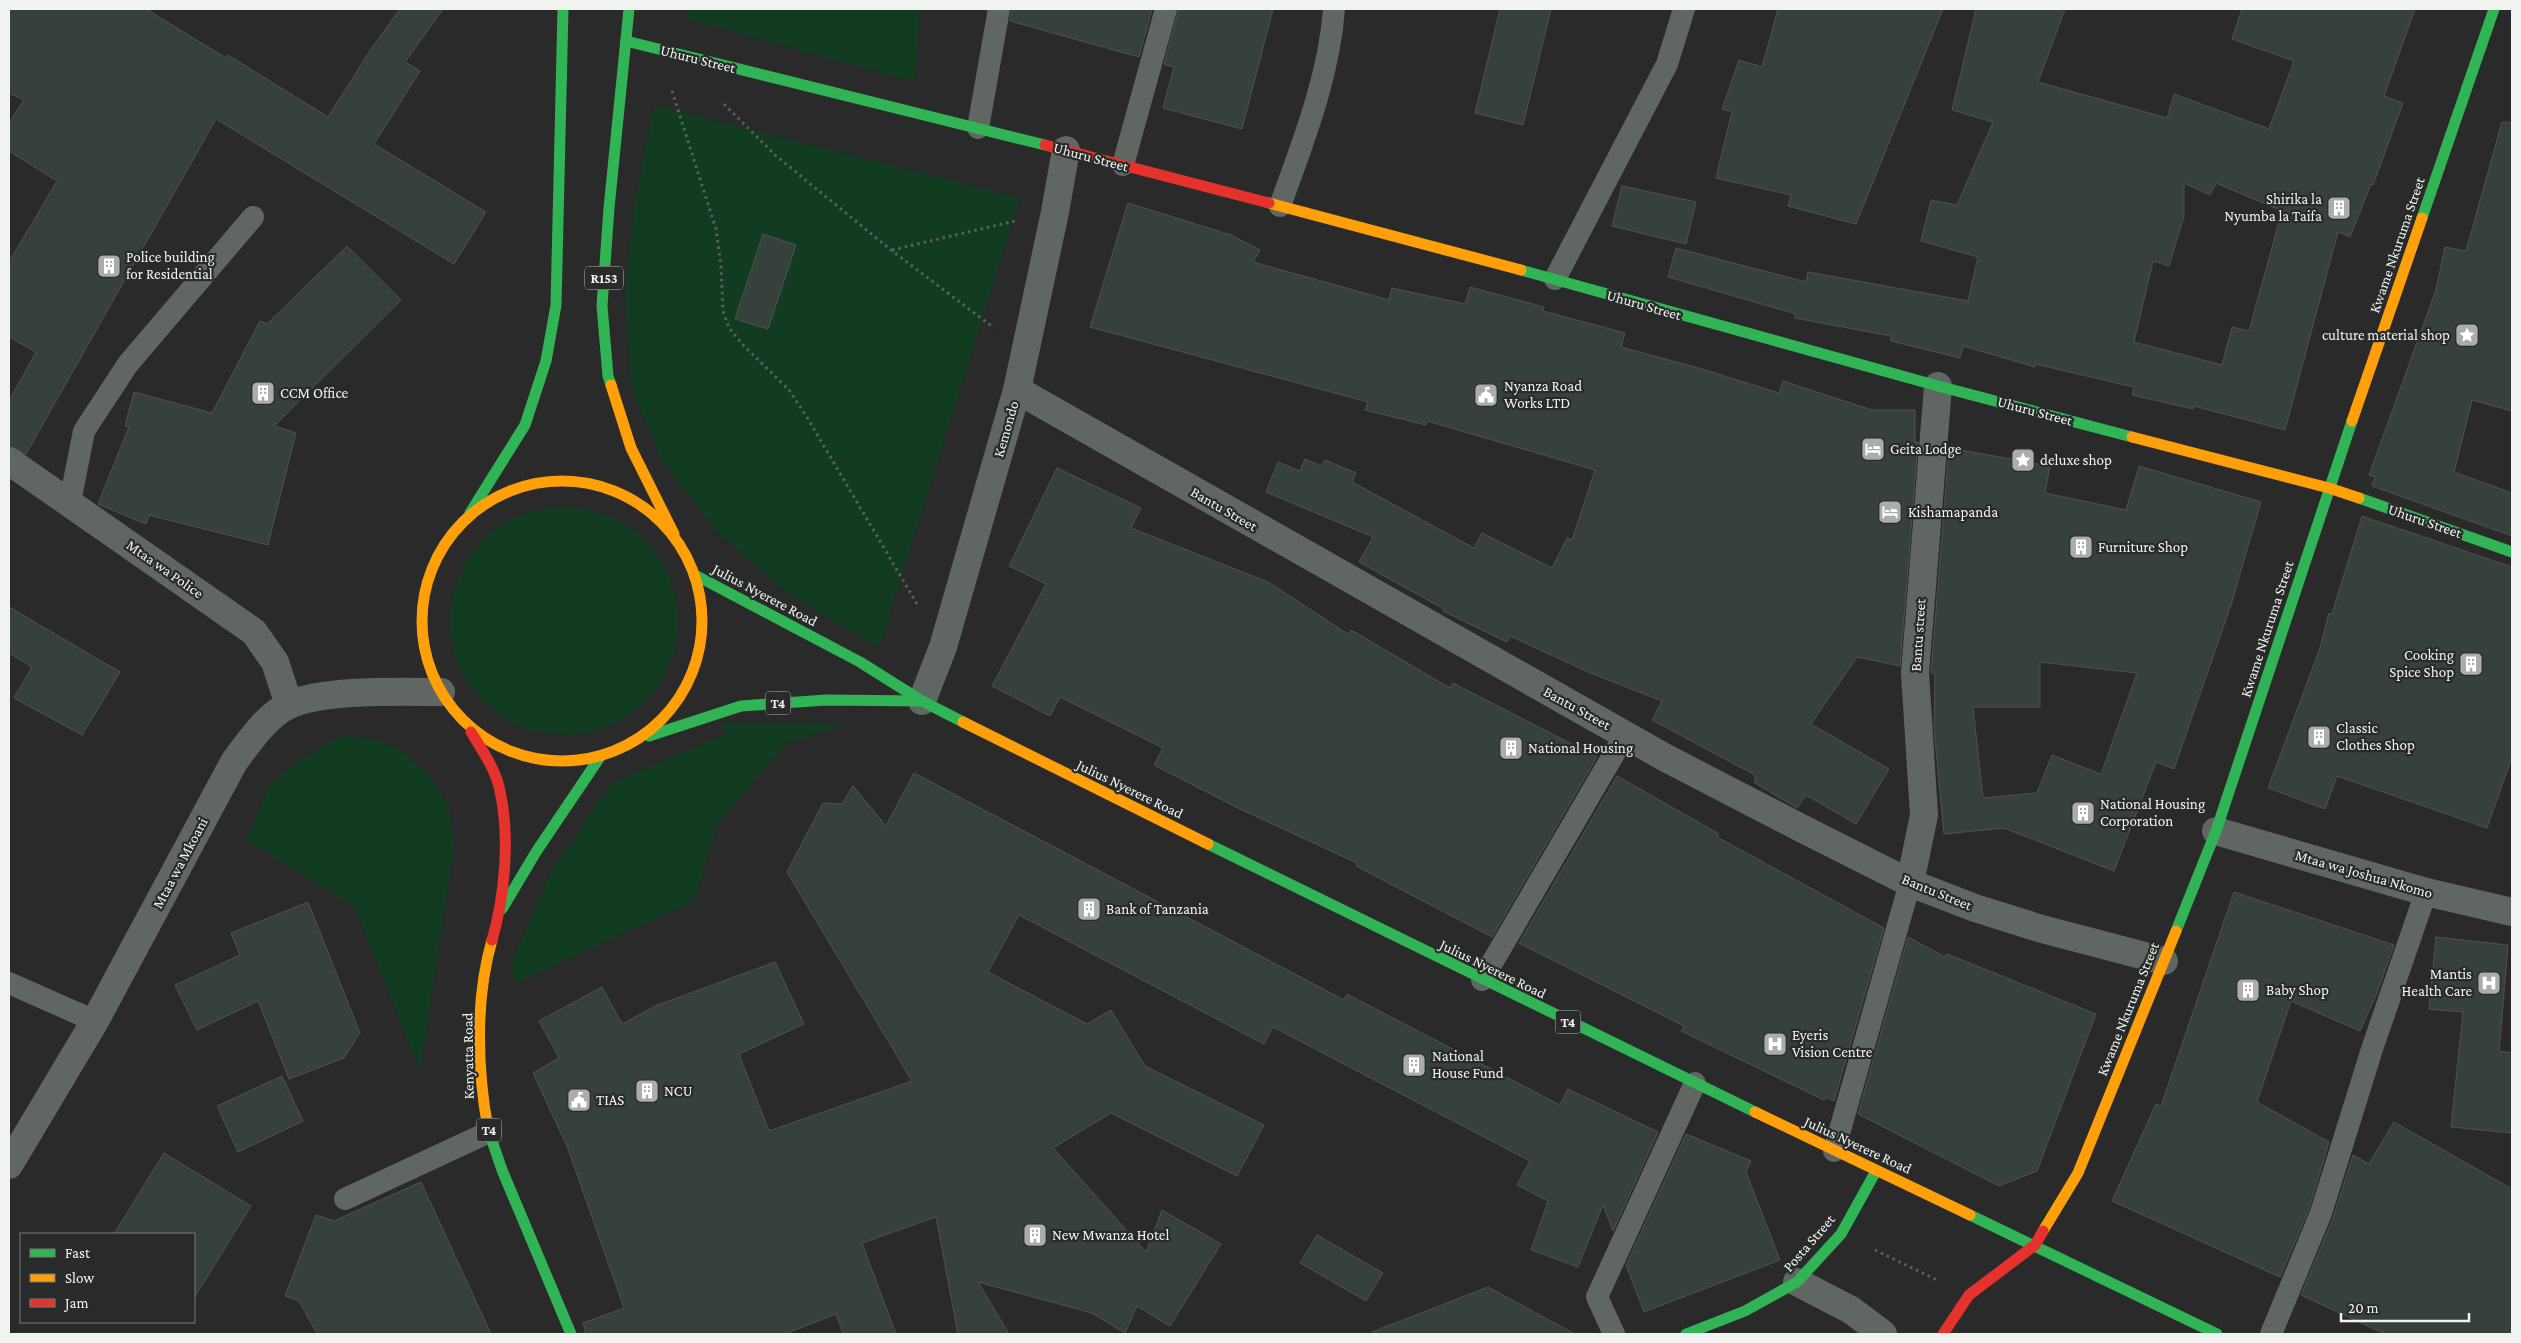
<svg xmlns="http://www.w3.org/2000/svg" width="2521" height="1343" font-family="'Crimson Pro',serif">
  <style>
    .green { fill: #113c22 }
    .building { fill: #36413b; stroke: #505250; fill-rule: evenodd }
    .lines { fill: none; stroke-linecap: round; stroke-linejoin: round }
    .path { stroke: #5b605d; stroke-width: 3; stroke-dasharray: 2.5 4; stroke-linecap: butt }
    .lane { stroke: #606762; stroke-width: 22 }
    .street { stroke: #606762; stroke-width: 28 }
    .fast { stroke: #30b455; stroke-width: 11 }
    .slow { stroke: #ff9f0a; stroke-width: 11 }
    .jam { stroke: #e5322d; stroke-width: 11 }
    .labels { text-anchor: middle; stroke-width: 4.5; stroke-linejoin: round; paint-order: stroke }
    .shield { fill: #282b29; stroke: #b5b7b5; stroke-width: 1 }
    .shield-label { font-size: 14px; font-weight: bold; fill: #f1f3f1 }
    .street-label { font-size: 15px; fill: #f1f3f1; stroke: #282b29 }
    .poi-label { font-size: 15px; fill: #f1f3f1; stroke: #282b29; text-anchor: start }
  </style>
  <rect width="100%" height="100%" fill="#292a29"/>
  <g class="green">
    <path d="M 687,9 L 920,9 L 915,82 L 687,19 Z"/>
    <path d="M 654,105 L 1020,198 L 879,648 L 792,596 L 718,533 L 661,459 L 631,386 L 625,293 L 634,207 Z"/>
    <circle cx="564" cy="621" r="114"/>
    <path d="M 721,723 L 850,723 L 785,744 L 717,825 L 694,901 L 517,983 L 510,966 L 551,872 L 612,783 L 726,734 Z"/>
    <path d="M 345,735 L 371,739 L 401,750 L 433,779 L 450,811 L 454,847 L 420,1071 L 355,907 L 247,840 L 269,786 L 302,758 Z"/>
  </g>
  <g class="building">
    <path d="M 9,9 L 146,9 L 226,58 L 228,55 L 328,117 L 371,49 L 400,9 L 443,9 L 405,62 L 420,71 L 374,144 L 486,212 L 454,264 L 216,119 L 26,454 L 9,446 L 9,401 L 36,352 L 9,337 L 9,262 L 57,181 L 9,151 L 9,123 L 24,100 L 9,93 Z"/>
    <path d="M 1012,9 L 1152,9 L 1139,57 L 1010,21 Z"/>
    <path d="M 1179,9 L 1273,9 L 1242,129 L 1163,108 L 1174,67 L 1164,64 Z"/>
    <path d="M 1500,9 L 1551,9 L 1523,125 L 1475,113 Z"/>
    <path d="M 1778,9 L 1943,9 L 1856,224 L 1788,206 L 1791,195 L 1716,178 L 1732,112 L 1722,109 L 1739,60 L 1762,67 Z"/>
    <path d="M 1976,9 L 2065,9 L 2038,82 L 2167,118 L 2174,94 L 2269,129 L 2294,61 L 2232,39 L 2242,9 L 2415,9 L 2384,96 L 2403,103 L 2373,185 L 2371,184 L 2350,237 L 2338,232 L 2285,430 L 2194,406 L 2193,409 L 2132,395 L 2134,387 L 2035,364 L 2035,367 L 1963,346 L 1960,358 L 1891,341 L 1891,336 L 1795,318 L 1796,314 L 1668,277 L 1676,248 L 1806,282 L 1808,272 L 1968,301 L 1978,257 L 1921,241 L 1931,200 L 1957,205 L 1993,122 L 1952,110 ZM 2184,183 L 2210,195 L 2216,183 L 2282,211 L 2249,331 L 2232,327 L 2222,365 L 2134,342 L 2153,261 L 2169,266 L 2184,216 Z"/>
    <path d="M 2502,122 L 2512,123 L 2512,411 L 2472,400 L 2454,472 L 2512,493 L 2512,536 L 2372,486 L 2375,477 L 2369,475 L 2436,290 L 2445,247 L 2466,251 Z"/>
    <path d="M 1622,186 L 1696,202 L 1686,244 L 1612,226 Z"/>
    <path d="M 1128,203 L 1231,235 L 1260,250 L 1253,262 L 1389,300 L 1392,288 L 1465,304 L 1470,287 L 1544,307 L 1543,311 L 1625,333 L 1621,347 L 1702,369 L 1779,393 L 1783,381 L 1872,410 L 1915,410 L 1915,442 L 1918,442 L 1900,666 L 1857,657 L 1811,724 L 1889,769 L 1856,824 L 1806,795 L 1797,808 L 1755,783 L 1755,775 L 1652,720 L 1662,701 L 1588,672 L 1510,636 L 1507,642 L 1443,611 L 1444,609 L 1359,562 L 1373,537 L 1266,492 L 1278,462 L 1300,471 L 1305,459 L 1322,466 L 1325,460 L 1356,473 L 1352,482 L 1474,548 L 1482,533 L 1552,568 L 1567,538 L 1572,540 L 1595,470 L 1427,421 L 1426,425 L 1365,410 L 1368,402 L 1090,327 Z"/>
    <path d="M 763,234 L 796,245 L 768,329 L 735,319 Z"/>
    <path d="M 347,246 L 401,300 L 274,426 L 296,433 L 268,545 L 149,515 L 146,524 L 98,504 L 129,427 L 125,426 L 134,392 L 212,413 L 260,321 L 267,324 Z"/>
    <path d="M 1949,448 L 2050,466 L 2045,493 L 2126,510 L 2139,466 L 2261,502 L 2231,605 L 2174,769 L 2156,762 L 2114,871 L 2004,828 L 1944,834 L 1934,728 L 1935,674 L 1931,673 ZM 2040,662 L 2137,673 L 2101,774 L 2052,755 L 2037,793 L 1983,798 L 1973,707 L 2040,707 Z"/>
    <path d="M 1057,468 L 1141,508 L 1131,528 L 1268,582 L 1348,634 L 1351,630 L 1450,688 L 1453,683 L 1597,757 L 1492,937 L 1356,866 L 1357,863 L 1238,808 L 1154,765 L 1163,748 L 1060,697 L 1050,716 L 992,686 L 1046,584 L 1009,566 Z"/>
    <path d="M 2362,516 L 2512,567 L 2512,757 L 2487,828 L 2337,776 L 2325,809 L 2268,788 L 2320,648 L 2329,613 L 2332,614 Z"/>
    <path d="M 9,607 L 120,672 L 82,735 L 14,698 L 32,667 L 9,653 Z"/>
    <path d="M 914,773 L 1344,1000 L 1347,994 L 1560,1105 L 1568,1089 L 1658,1132 L 1613,1231 L 1603,1205 L 1578,1267 L 1531,1250 L 1548,1201 L 1517,1185 L 1530,1161 L 1273,1027 L 1264,1044 L 1019,915 L 988,972 L 1087,1024 L 1111,1010 L 1145,1066 L 1264,1125 L 1237,1176 L 1111,1113 L 1053,1148 L 1146,1252 L 1162,1210 L 1221,1244 L 1170,1326 L 1137,1306 L 1125,1333 L 1092,1313 L 978,1282 L 1009,1334 L 958,1334 L 936,1217 L 862,1243 L 896,1334 L 843,1334 L 836,1314 L 785,1334 L 586,1334 L 583,1323 L 624,1308 L 567,1146 L 533,1073 L 559,1058 L 539,1021 L 602,987 L 622,1024 L 655,1006 L 775,962 L 804,1024 L 739,1054 L 769,1131 L 912,1081 L 787,872 L 823,803 L 842,804 L 853,786 L 886,826 Z"/>
    <path d="M 1617,776 L 1719,834 L 1717,837 L 1884,928 L 1834,1101 L 1825,1097 L 1824,1100 L 1681,1031 L 1684,1026 L 1519,943 Z"/>
    <path d="M 2234,892 L 2394,945 L 2377,993 L 2360,1031 L 2291,1001 L 2257,1102 L 2329,1142 L 2309,1209 L 2280,1277 L 2112,1201 L 2156,1104 L 2161,1106 Z"/>
    <path d="M 308,902 L 360,1033 L 344,1058 L 289,1079 L 258,1001 L 197,1030 L 175,985 L 240,955 L 231,933 Z"/>
    <path d="M 1908,937 L 1945,957 L 1947,954 L 2096,1014 L 2037,1171 L 1999,1186 L 1858,1114 Z"/>
    <path d="M 2436,937 L 2508,945 L 2499,1051 L 2512,1053 L 2512,1133 L 2451,1127 L 2463,1012 L 2429,1009 Z"/>
    <path d="M 282,1076 L 303,1121 L 238,1152 L 217,1106 Z"/>
    <path d="M 2394,1122 L 2512,1189 L 2512,1334 L 2385,1334 L 2301,1295 L 2333,1218 L 2353,1155 L 2369,1164 Z"/>
    <path d="M 1686,1134 L 1751,1161 L 1746,1172 L 1780,1260 L 1644,1312 L 1626,1265 Z"/>
    <path d="M 164,1153 L 251,1206 L 194,1298 L 194,1234 L 114,1234 Z"/>
    <path d="M 421,1182 L 491,1334 L 317,1334 L 299,1301 L 285,1296 L 316,1215 L 334,1221 Z"/>
    <path d="M 1317,1235 L 1383,1273 L 1366,1301 L 1300,1263 Z"/>
    <path d="M 1488,1287 L 1575,1334 L 1373,1334 L 1372,1332 Z"/>
  </g>
  <g class="lines">
    <g class="path">
      <path d="M 672,91 L 716,229 L 721,266 L 723,311 L 729,328 L 743,345 L 789,390 L 808,419 L 917,604"/>
      <path d="M 724,104 L 775,155 L 891,250 L 994,328"/>
      <path d="M 892,250 L 1015,221"/>
      <path d="M 1875,1250 L 1937,1280"/>
    </g>
    <g class="lane">
      <path d="M 978,128 L 999,9"/>
      <path d="M 1123,165 L 1166,9"/>
      <path d="M 1280,206 C 1303,142 1329,77 1334,9"/>
      <path d="M 1555,279 L 1667,64 L 1684,9"/>
      <path d="M 70,502 L 84,431 L 128,364 L 253,217"/>
      <path d="M 1482,980 L 1625,735"/>
      <path d="M 9,983 L 95,1021"/>
      <path d="M 1834,1151 L 1910,883"/>
      <path d="M 345,1199 L 489,1132"/>
      <path d="M 1614,1334 L 1597,1297 L 1695,1083"/>
      <path d="M 2271,1334 L 2321,1213 L 2372,1049 L 2426,892"/>
    </g>
    <g class="street">
      <path d="M 1017,390 L 1664,757 L 1801,828 L 1910,883 L 1975,908 L 2042,929 L 2164,961"/>
      <path d="M 9,461 L 254,632 L 275,662 L 289,705"/>
      <path d="M 922,701 L 943,647 L 1017,390 L 1055,212 L 1066,150"/>
      <path d="M 2216,831 L 2426,892 L 2512,912"/>
      <path d="M 1910,883 L 1924,815 L 1915,673 L 1938,386"/>
      <path d="M 9,1165 L 95,1021 L 234,762 C 248,743 267,715 289,705 C 324,689 401,692 441,692"/>
      <path d="M 1797,1282 L 1851,1310 L 1883,1334"/>
    </g>
    <g class="fast">
      <path d="M 626,41 L 1045,145"/>
      <path d="M 2422,218 L 2494,9"/>
      <path d="M 1521,270 L 1938,386 L 2132,437"/>
      <path d="M 611,385 L 608,376 L 602,306 L 609,208 L 629,9"/>
      <path d="M 2359,498 L 2512,552"/>
      <path d="M 470,513 L 525,425 L 546,361 L 556,305 L 563,9"/>
      <path d="M 697,576 L 860,662 L 922,701 L 963,722"/>
      <path d="M 649,736 L 741,706 L 826,700 L 922,701"/>
      <path d="M 1208,844 L 1755,1112"/>
      <path d="M 502,909 L 536,852 L 600,757"/>
      <path d="M 2176,931 L 2216,831 L 2352,421"/>
      <path d="M 488,1129 L 502,1170 L 571,1334"/>
      <path d="M 1970,1215 L 2217,1334"/>
      <path d="M 1686,1334 L 1745,1311 L 1797,1282 L 1841,1234 L 1876,1171"/>
    </g>
    <g class="slow">
      <path d="M 1269,203 L 1521,270"/>
      <path d="M 611,385 L 631,448 L 674,534"/>
      <path d="M 2352,421 L 2422,218"/>
      <path d="M 2132,437 L 2329,488 L 2359,498"/>
      <circle cx="562" cy="621" r="140"/>
      <path d="M 963,722 L 1208,844"/>
      <path d="M 1755,1112 L 1970,1215"/>
      <path d="M 488,1129 C 477,1068 475,999 492,940"/>
      <path d="M 2043,1231 L 2078,1173 L 2176,931"/>
    </g>
    <g class="jam">
      <path d="M 1045,145 L 1269,203"/>
      <path d="M 471,732 C 482,750 496,770 500,791 C 510,836 505,896 492,940"/>
      <path d="M 1943,1334 L 1969,1295 L 2035,1245 L 2043,1231"/>
    </g>
  </g>
  <defs>
    <g id="building-square" transform="scale(1.25)"><rect x="-9" y="-9" width="18" height="18" rx="4" fill="#abadab" stroke="#282b29"/><path d="M-4-6H4V6H1V3H-1V6H-4ZM-2.5-4.3h1.7v1.8h-1.7ZM.8-4.3h1.7v1.8H.8ZM-2.5-1h1.7V.8h-1.7ZM.8-1h1.7V.8H.8Z" fill="#fff"/></g>
    <g id="sight-square" transform="scale(1.25)"><rect x="-9" y="-9" width="18" height="18" rx="4" fill="#abadab" stroke="#282b29"/><path d="M0-6L1.8-2.2L6-1.7L2.9 1.2L3.7 5.4L0 3.3L-3.7 5.4L-2.9 1.2L-6-1.7L-1.8-2.2Z" fill="#fff"/></g>
    <g id="civic-square" transform="scale(1.25)"><rect x="-9" y="-9" width="18" height="18" rx="4" fill="#abadab" stroke="#282b29"/><path d="M-.6-6.5H3V-4.5H.6V-3L4-1V1h2V6H-6V1h2V-1L-.6-3ZM-1.2 2.5V6h2.4V2.5Z" fill="#fff"/></g>
    <g id="hotel-square" transform="scale(1.25)"><rect x="-9" y="-9" width="18" height="18" rx="4" fill="#abadab" stroke="#282b29"/><path d="M-6-4.5h1.5V1H6V5H4.5V3h-9V5H-6ZM-4 0a1.8 1.8 0 1 1 3.6 0ZM.5 0V-2.5h3Q6-2.5 6 0Z" fill="#fff"/></g>
    <g id="hospital-square" transform="scale(1.25)"><rect x="-9" y="-9" width="18" height="18" rx="4" fill="#abadab" stroke="#282b29"/><path d="M-5-5h3v3.5h4V-5h3V5h-3V1.5h-4V5h-3Z" fill="#fff"/></g>
  </defs>
  <g fill-rule="evenodd">
    <use href="#building-square" x="2339" y="208"/>
    <use href="#building-square" x="109" y="266"/>
    <use href="#sight-square" x="2467" y="335"/>
    <use href="#building-square" x="263" y="393"/>
    <use href="#civic-square" x="1486" y="395"/>
    <use href="#hotel-square" x="1873" y="449"/>
    <use href="#sight-square" x="2023" y="460"/>
    <use href="#hotel-square" x="1890" y="512"/>
    <use href="#building-square" x="2081" y="547"/>
    <use href="#building-square" x="2471" y="664"/>
    <use href="#building-square" x="2319" y="737"/>
    <use href="#building-square" x="1511" y="748"/>
    <use href="#building-square" x="2083" y="813"/>
    <use href="#building-square" x="1089" y="909"/>
    <use href="#hospital-square" x="2489" y="983"/>
    <use href="#building-square" x="2248" y="990"/>
    <use href="#hospital-square" x="1775" y="1044"/>
    <use href="#building-square" x="1414" y="1065"/>
    <use href="#building-square" x="647" y="1091"/>
    <use href="#civic-square" x="579" y="1100"/>
    <use href="#building-square" x="1035" y="1235"/>
  </g>
  <g class="labels">
    <g class="shield">
      <rect x="585" y="266.5" width="38" height="23" rx="4"/>
      <rect x="765.5" y="691.5" width="25" height="23" rx="4"/>
      <rect x="1555.5" y="1010.5" width="25" height="23" rx="4"/>
      <rect x="476.5" y="1118.5" width="25" height="23" rx="4"/>
    </g>
    <g class="shield-label">
      <text x="604" y="283">R153</text>
      <text x="778" y="708">T4</text>
      <text x="1568" y="1027">T4</text>
      <text x="489" y="1135">T4</text>
    </g>
    <g class="street-label">
      <text transform="translate(698 59) rotate(14)" y="5">Uhuru Street</text>
      <text transform="translate(1091 157) rotate(15)" y="5">Uhuru Street</text>
      <text transform="translate(2397 245) rotate(-71)" y="5">Kwame Nkuruma Street</text>
      <text transform="translate(1644 305) rotate(16)" y="5">Uhuru Street</text>
      <text transform="translate(2035 411) rotate(15)" y="5">Uhuru Street</text>
      <text transform="translate(1006 429) rotate(-74)" y="5">Kemondo</text>
      <text transform="translate(1224 509) rotate(30)" y="5">Bantu Street</text>
      <text transform="translate(2425 521) rotate(19)" y="5">Uhuru Street</text>
      <text transform="translate(165 569) rotate(35)" y="5">Mtaa wa Police</text>
      <text transform="translate(765 595) rotate(28)" y="5">Julius Nyerere Road</text>
      <text transform="translate(2267 629) rotate(-72)" y="5">Kwame Nkuruma Street</text>
      <text transform="translate(1918 635) rotate(-86)" y="5">Bantu street</text>
      <text transform="translate(1577 708) rotate(29)" y="5">Bantu Street</text>
      <text transform="translate(1130 789) rotate(26)" y="5">Julius Nyerere Road</text>
      <text transform="translate(180 863) rotate(-62)" y="5">Mtaa wa Mkoani</text>
      <text transform="translate(2364 874) rotate(16)" y="5">Mtaa wa Joshua Nkomo</text>
      <text transform="translate(1937 892) rotate(22)" y="5">Bantu Street</text>
      <text transform="translate(1493 969) rotate(26)" y="5">Julius Nyerere Road</text>
      <text transform="translate(2128 1009) rotate(-68)" y="5">Kwame Nkuruma Street</text>
      <text transform="translate(468 1056) rotate(-91)" y="5">Kenyatta Road</text>
      <text transform="translate(1858 1145) rotate(25)" y="5">Julius Nyerere Road</text>
      <text transform="translate(1809 1243) rotate(-49)" y="5">Posta Street</text>
    </g>
    <g class="poi-label">
      <text x="2322" y="204" text-anchor="end">Shirika la<tspan x="2322" dy="17">Nyumba la Taifa</tspan></text>
      <text x="126" y="262">Police building<tspan x="126" dy="17">for Residential</tspan></text>
      <text x="2450" y="340" text-anchor="end">culture material shop</text>
      <text x="1504" y="391">Nyanza Road<tspan x="1504" dy="17">Works LTD</tspan></text>
      <text x="280" y="398">CCM Office</text>
      <text x="1890" y="454">Geita Lodge</text>
      <text x="2040" y="465">deluxe shop</text>
      <text x="1908" y="517">Kishamapanda</text>
      <text x="2098" y="552">Furniture Shop</text>
      <text x="2454" y="660" text-anchor="end">Cooking<tspan x="2454" dy="17">Spice Shop</tspan></text>
      <text x="2336" y="733">Classic<tspan x="2336" dy="17">Clothes Shop</tspan></text>
      <text x="1528" y="753">National Housing</text>
      <text x="2100" y="809">National Housing<tspan x="2100" dy="17">Corporation</tspan></text>
      <text x="1106" y="914">Bank of Tanzania</text>
      <text x="2472" y="979" text-anchor="end">Mantis<tspan x="2472" dy="17">Health Care</tspan></text>
      <text x="2266" y="995">Baby Shop</text>
      <text x="1792" y="1040">Eyeris<tspan x="1792" dy="17">Vision Centre</tspan></text>
      <text x="1432" y="1061">National<tspan x="1432" dy="17">House Fund</tspan></text>
      <text x="664" y="1096">NCU</text>
      <text x="596" y="1105">TIAS</text>
      <text x="1052" y="1240">New Mwanza Hotel</text>
    </g>
  </g>
  <rect width="2521" height="1343" fill="none" stroke="#f1f3f1" stroke-width="20"/>
  <rect x="20" y="1233" width="175" height="90" fill="#282b29" stroke="#787b79"/>
  <rect x="30" y="1249" width="25" height="8" fill="#30b455" stroke="#787b79"/>
  <text x="65" y="1258" font-size="15" fill="#f1f3f1">Fast</text>
  <rect x="30" y="1274" width="25" height="8" fill="#ff9f0a" stroke="#787b79"/>
  <text x="65" y="1283" font-size="15" fill="#f1f3f1">Slow</text>
  <rect x="30" y="1299" width="25" height="8" fill="#e5322d" stroke="#787b79"/>
  <text x="65" y="1308" font-size="15" fill="#f1f3f1">Jam</text>
  <path d="M2341 1313v8h128v-8" fill="none" stroke="#f1f3f1" stroke-width="2.5"/>
  <text x="2348" y="1313" font-size="15" fill="#f1f3f1" stroke="#282b29" stroke-width="4" paint-order="stroke">20 m</text>
</svg>
